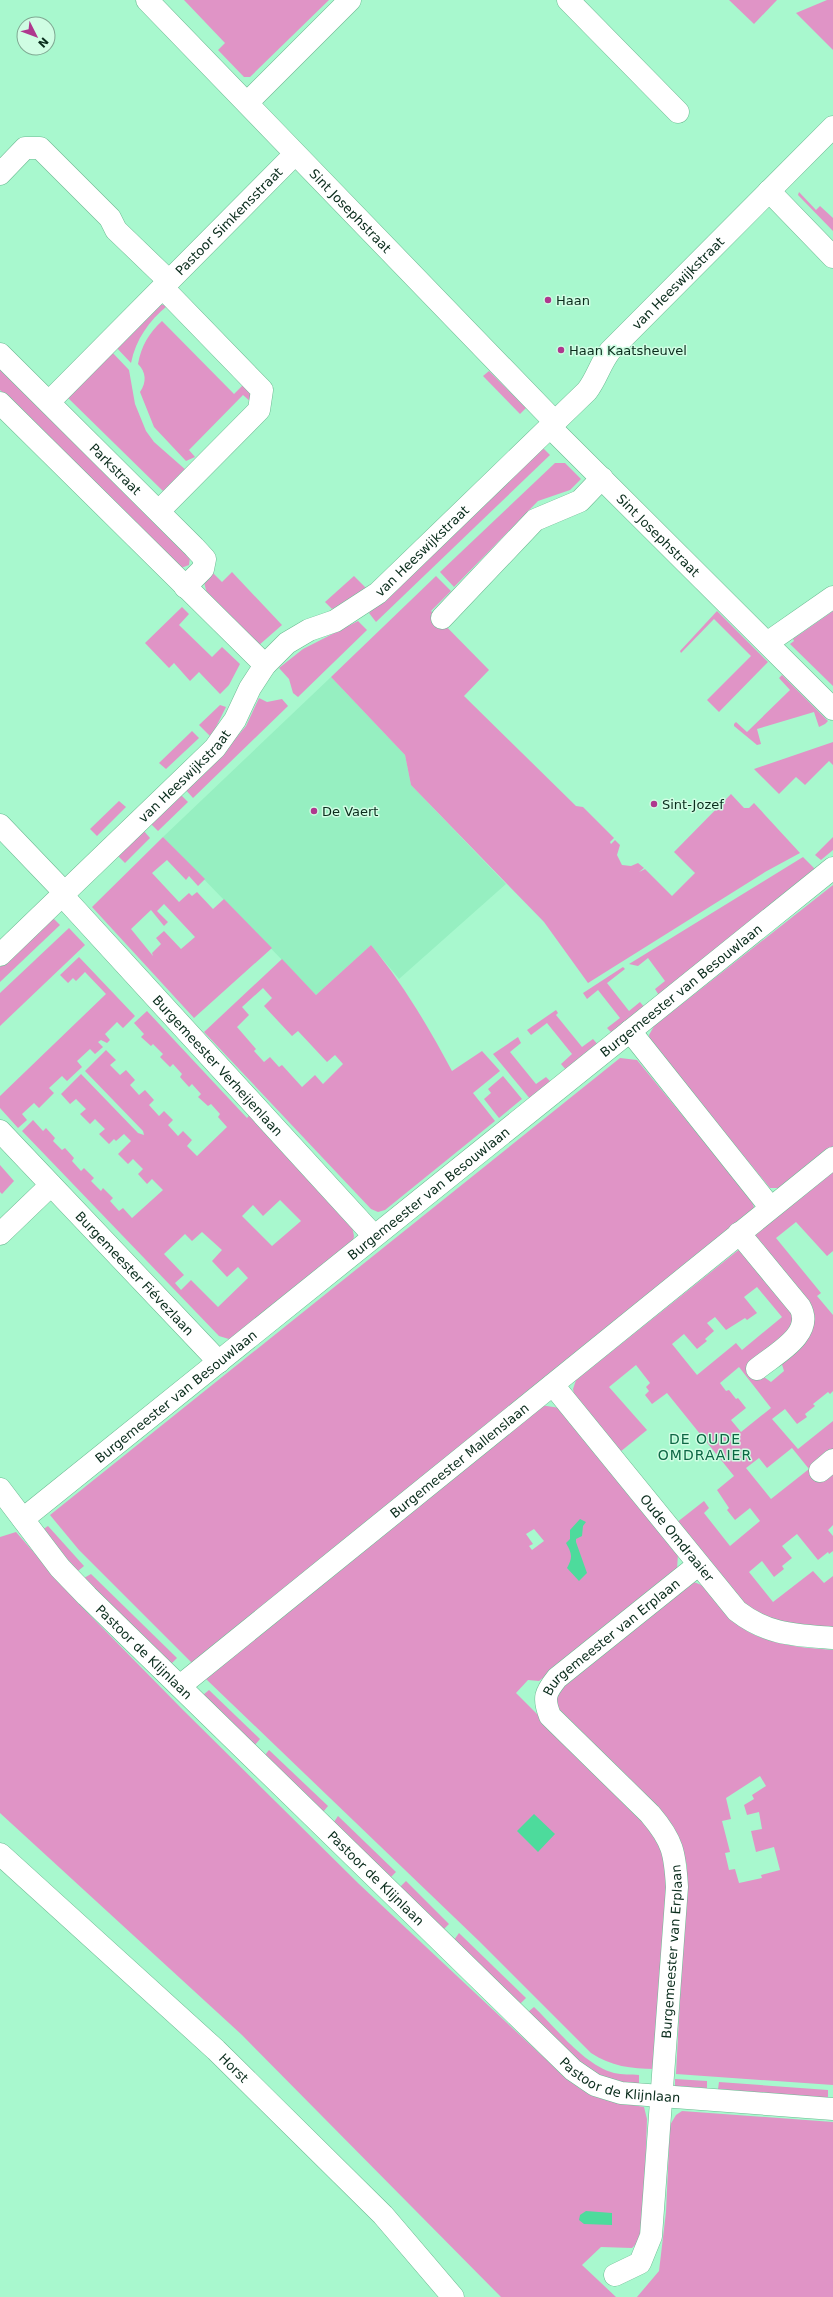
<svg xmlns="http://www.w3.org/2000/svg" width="833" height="2297" font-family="'DejaVu Sans',sans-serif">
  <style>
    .built { fill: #96efc1 }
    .green { fill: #e094c6; fill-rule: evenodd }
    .water { fill: #4ddb9c }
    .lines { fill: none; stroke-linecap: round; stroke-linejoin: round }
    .minor-casing { stroke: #6cba92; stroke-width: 23 }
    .minor { stroke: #fff; stroke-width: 22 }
    .poi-dot { fill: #af388e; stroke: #cffde3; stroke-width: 1.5 }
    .labels { text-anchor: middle; stroke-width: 3; stroke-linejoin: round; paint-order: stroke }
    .street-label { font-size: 13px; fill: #0a2c1c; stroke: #cffde3 }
    .poi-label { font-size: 13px; fill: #0a2c1c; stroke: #cffde3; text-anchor: start }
    .neighbourhood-label { font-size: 14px; letter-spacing: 1px; fill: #0d6744; stroke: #cffde3 }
  </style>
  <rect width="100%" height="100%" fill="#a8f8ce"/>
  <path class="built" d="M 331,677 L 405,755 L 411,785 L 506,884 L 399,979 L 371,945 L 316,995 L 163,837 Z"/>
  <g class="green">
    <path d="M 184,0 L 329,0 L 250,77 L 244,77 L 218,50 L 225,43 Z"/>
    <path d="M 729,0 L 777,0 L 754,24 Z"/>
    <path d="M 827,0 L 833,0 L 833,50 L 796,13 Z"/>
    <path d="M 799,192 L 816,210 L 820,206 L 833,218 L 833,231 L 798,195 Z"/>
    <path d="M 160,304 L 167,306 C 149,321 136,339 131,363 L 114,345 Z"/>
    <path d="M 162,321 L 234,394 L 245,383 L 255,391 L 251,402 L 243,395 L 189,450 L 195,457 L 186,461 L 154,427 L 140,392 C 147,382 146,372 138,364 C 141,346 149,333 162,321 Z"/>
    <path d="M 110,350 L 129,370 L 135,404 L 146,431 L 154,442 L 187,471 L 165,493 L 66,396 Z"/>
    <path d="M 0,365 L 190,557 L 189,565 L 181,568 L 162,552 L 0,390 Z"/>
    <path d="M 489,371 L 526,408 L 520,414 L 483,376 Z"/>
    <path d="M 542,447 L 550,455 L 376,622 L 369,613 Z"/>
    <path d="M 555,463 L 565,463 L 581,479 L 570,490 L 538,501 L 454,587 L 440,572 Z"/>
    <path d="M 210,570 L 222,582 L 232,572 L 282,625 L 258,646 L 207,594 L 204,582 Z"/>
    <path d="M 354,576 L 367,589 L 332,609 L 325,602 Z"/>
    <path d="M 436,576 L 451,591 L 431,611 L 489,670 L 464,696 L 576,806 L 583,807 L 614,838 L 610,842 L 611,844 L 615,840 L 620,845 L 617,855 L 622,865 L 631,866 L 638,863 L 644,868 L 639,872 L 645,869 L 672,896 L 695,873 L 674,852 L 731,794 L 744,808 L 749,808 L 754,803 L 800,853 L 765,872 L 588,983 L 544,922 L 411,785 L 405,755 L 331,677 Z"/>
    <path d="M 182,607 L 189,614 L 179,625 L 212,657 L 222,647 L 240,664 L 229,685 L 220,694 L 199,672 L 190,681 L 174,663 L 169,668 L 145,643 Z"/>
    <path d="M 717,611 L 768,662 L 719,712 L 707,700 L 751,656 L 714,619 L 681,653 L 680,651 Z"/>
    <path d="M 833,611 L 833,686 L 790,644 L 794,641 L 793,639 Z"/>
    <path d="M 358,621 L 367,630 L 298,697 L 293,693 L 289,679 L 279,668 L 303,649 Z"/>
    <path d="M 782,675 L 828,721 L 825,724 L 819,727 L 814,712 L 757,729 L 761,744 L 757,745 L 734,726 L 734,724 L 736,722 L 747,732 L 790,690 L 779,678 Z"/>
    <path d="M 259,698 L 267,702 L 282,699 L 288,706 L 193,798 L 185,789 L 230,745 L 246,726 Z"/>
    <path d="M 220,705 L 226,707 L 211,737 L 199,725 Z"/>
    <path d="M 192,731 L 199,738 L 166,769 L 159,763 Z"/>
    <path d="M 833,742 L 833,765 L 829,761 L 805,785 L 796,777 L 779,794 L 754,769 Z"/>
    <path d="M 180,794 L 188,802 L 158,831 L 150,823 Z"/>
    <path d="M 119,801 L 126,807 L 97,836 L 90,829 Z"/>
    <path d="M 143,830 L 150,838 L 125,863 L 117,855 Z"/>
    <path d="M 163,837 L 205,879 L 198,886 L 189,876 L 186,880 L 167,860 L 152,873 L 179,902 L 189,893 L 192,896 L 197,892 L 213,909 L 224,899 L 272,948 L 194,1018 L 92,907 ZM 164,904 L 195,937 L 181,949 L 164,931 L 156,938 L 161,944 L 152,953 L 153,956 L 131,929 L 151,910 L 164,926 L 168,922 L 157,911 Z"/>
    <path d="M 833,837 L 833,850 L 821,860 L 815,855 Z"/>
    <path d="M 803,857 L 816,870 L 660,997 L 655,989 L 665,981 L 648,958 L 638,966 L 629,964 Z"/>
    <path d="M 833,885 L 833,1146 L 781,1188 L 770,1188 L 650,1042 L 649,1035 L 654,1026 Z"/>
    <path d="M 52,917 L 60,925 L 0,982 L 0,967 Z"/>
    <path d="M 69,928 L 85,945 L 0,1026 L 0,993 Z"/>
    <path d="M 371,945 C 403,984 428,1026 452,1071 L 482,1051 L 500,1071 L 473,1093 L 495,1121 L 385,1210 L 378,1212 L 371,1209 L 204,1032 L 282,959 L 316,995 ZM 263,988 L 272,998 L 264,1006 L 292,1036 L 298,1031 L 327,1062 L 335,1055 L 343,1064 L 323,1084 L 315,1075 L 302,1087 L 282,1065 L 279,1067 L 270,1057 L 264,1062 L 254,1051 L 256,1049 L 237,1027 L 249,1015 L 242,1007 Z"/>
    <path d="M 79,957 L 135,1016 L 123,1028 L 117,1022 L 105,1034 L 110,1040 L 107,1043 L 101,1040 L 98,1042 L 103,1047 L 95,1054 L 90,1049 L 77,1061 L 82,1067 L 67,1081 L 62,1076 L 49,1088 L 54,1093 L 39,1108 L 34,1103 L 22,1114 L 27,1120 L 18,1128 L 0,1108 L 0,1096 L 106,994 L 85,972 L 76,981 L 73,978 L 68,983 L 60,975 Z"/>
    <path d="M 623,967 L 625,969 L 607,983 L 629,1011 L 640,1002 L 645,1008 L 613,1034 L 607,1028 L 620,1018 L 598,990 L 587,999 L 583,993 Z"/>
    <path d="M 556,1010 L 558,1013 L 556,1015 L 582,1047 L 593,1039 L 599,1046 L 567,1071 L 561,1064 L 572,1054 L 547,1023 L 531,1035 L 527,1030 Z"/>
    <path d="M 147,1011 L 247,1118 L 251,1113 L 352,1226 L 354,1236 L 353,1241 L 232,1340 L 219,1336 L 22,1131 L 33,1120 L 43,1131 L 46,1128 L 55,1138 L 53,1141 L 62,1150 L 65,1148 L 74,1158 L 72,1161 L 81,1171 L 84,1168 L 94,1178 L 91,1181 L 101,1191 L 103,1188 L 113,1198 L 110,1201 L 119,1211 L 123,1208 L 132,1218 L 163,1190 L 152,1179 L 147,1184 L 138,1174 L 143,1169 L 133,1159 L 128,1164 L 118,1154 L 131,1141 L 124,1134 L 116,1141 L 114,1139 L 109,1144 L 99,1134 L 105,1129 L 95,1119 L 90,1124 L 80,1114 L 86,1109 L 76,1099 L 70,1104 L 61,1094 L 81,1074 L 138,1133 L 144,1135 L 143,1131 L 85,1071 L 106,1050 L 116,1060 L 110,1065 L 120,1075 L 126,1070 L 135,1080 L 130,1085 L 139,1095 L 145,1090 L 154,1100 L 149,1105 L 159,1116 L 164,1111 L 173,1120 L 168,1125 L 178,1136 L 183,1131 L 192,1140 L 187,1146 L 197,1156 L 227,1127 L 218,1117 L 220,1114 L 211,1104 L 208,1106 L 198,1097 L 201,1094 L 192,1084 L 189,1087 L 180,1077 L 182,1074 L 173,1064 L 170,1067 L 160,1057 L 163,1054 L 153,1044 L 151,1046 L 141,1037 L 144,1034 L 134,1023 ZM 280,1200 L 301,1221 L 272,1246 L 242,1216 L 253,1205 L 263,1216 ZM 202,1232 L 222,1250 L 212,1261 L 227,1277 L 238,1267 L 248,1278 L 218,1307 L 191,1280 L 181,1290 L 175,1283 L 184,1275 L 164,1254 L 185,1234 L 192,1241 Z"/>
    <path d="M 518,1037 L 521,1043 L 510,1052 L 536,1084 L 546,1077 L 552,1083 L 531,1100 L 493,1054 Z"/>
    <path d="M 620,1058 L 637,1060 L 751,1199 L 754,1207 L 752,1211 L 192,1663 L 79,1550 L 50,1515 Z"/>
    <path d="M 503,1076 L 522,1099 L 499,1118 L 484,1099 L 491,1093 L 488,1089 Z"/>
    <path d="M 0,1165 L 14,1181 L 2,1194 L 0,1192 Z"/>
    <path d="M 833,1170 L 833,1251 L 827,1256 L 796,1222 L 776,1238 L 821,1293 L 817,1296 L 833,1315 L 833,1391 L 830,1394 L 828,1392 L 813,1404 L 815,1406 L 805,1414 L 807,1417 L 797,1424 L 785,1409 L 772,1419 L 798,1449 L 833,1421 L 833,1452 L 814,1468 L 821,1478 L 833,1469 L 833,1525 L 828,1530 L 833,1536 L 833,1551 L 829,1554 L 828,1552 L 818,1560 L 797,1534 L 782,1546 L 792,1558 L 782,1566 L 784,1569 L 774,1577 L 762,1561 L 749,1572 L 773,1602 L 813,1571 L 824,1583 L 833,1576 L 833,1630 C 817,1629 800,1630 784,1626 C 742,1617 703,1556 676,1523 L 704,1501 L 709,1508 L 704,1513 L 730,1546 L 760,1521 L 750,1508 L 735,1520 L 727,1510 L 729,1508 L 717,1490 L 734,1476 L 667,1393 L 652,1404 L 645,1395 L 649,1391 L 646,1387 L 650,1383 L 636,1365 L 609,1387 L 647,1430 L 620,1452 L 575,1399 L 573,1389 L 576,1380 L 741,1248 L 799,1319 L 797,1326 L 748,1368 L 757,1378 L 764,1377 L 771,1382 L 784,1371 L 780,1358 C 791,1350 808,1340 812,1326 C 818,1307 765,1252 751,1236 ZM 757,1287 L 782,1317 L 742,1350 L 736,1343 L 697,1375 L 672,1344 L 684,1334 L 697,1349 L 707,1341 L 705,1339 L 714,1331 L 707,1323 L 715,1317 L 726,1330 L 745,1318 L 747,1320 L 757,1313 L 744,1297 ZM 739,1367 L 771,1408 L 741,1432 L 731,1420 L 746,1408 L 738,1398 L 736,1399 L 729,1390 L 726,1391 L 720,1383 ZM 792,1448 L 809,1469 L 771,1499 L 746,1468 L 759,1458 L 767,1468 Z"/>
    <path d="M 540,1405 L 560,1408 L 678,1554 L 677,1569 L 539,1681 L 528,1680 L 516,1693 L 656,1833 L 668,1869 L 655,2069 C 631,2069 611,2066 591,2053 L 479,1941 L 206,1679 ZM 534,1529 L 544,1541 L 532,1550 L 529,1546 L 533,1544 L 526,1534 Z"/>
    <path d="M 48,1526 L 84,1566 L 78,1571 L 42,1530 Z"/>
    <path d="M 16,1532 L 79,1604 L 183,1710 L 359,1884 L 539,2053 L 579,2088 L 605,2100 L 644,2107 L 647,2119 L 643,2237 L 632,2248 L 601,2247 L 582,2265 L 616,2297 L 501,2297 L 242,2035 L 0,1813 L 0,1537 Z"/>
    <path d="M 91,1574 L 177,1658 L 171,1664 L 84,1578 Z"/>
    <path d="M 693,1582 C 712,1585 729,1620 747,1631 C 771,1645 805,1648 833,1650 L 833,2085 L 676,2074 L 687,1866 L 680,1841 L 555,1707 L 558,1688 ZM 760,1776 L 766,1786 L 752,1795 L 754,1799 L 744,1805 L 747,1815 L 759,1812 L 762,1829 L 751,1831 L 756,1852 L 774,1847 L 780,1870 L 761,1875 L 762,1878 L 739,1883 L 735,1869 L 729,1870 L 725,1853 L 730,1852 L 722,1821 L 731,1819 L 726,1798 Z"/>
    <path d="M 209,1690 L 260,1739 L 254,1746 L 203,1695 Z"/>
    <path d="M 269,1750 L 328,1806 L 323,1812 L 265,1755 Z"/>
    <path d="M 338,1816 L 396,1872 L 390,1878 L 334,1822 Z"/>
    <path d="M 406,1881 L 449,1924 L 443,1930 L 400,1887 Z"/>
    <path d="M 459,1933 L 526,1998 L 520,2004 L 454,1940 Z"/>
    <path d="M 534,2007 C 556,2028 584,2065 614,2073 C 622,2075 631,2074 639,2075 L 639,2084 C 587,2082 562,2046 528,2012 Z"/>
    <path d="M 675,2079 L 707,2081 L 707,2088 L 675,2086 Z"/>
    <path d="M 719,2082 L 828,2090 L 828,2098 L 718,2089 Z"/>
    <path d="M 682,2111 L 833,2122 L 833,2297 L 637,2297 L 659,2271 L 666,2212 L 670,2125 L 676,2115 Z"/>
  </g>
  <g class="water">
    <path d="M 580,1519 L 586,1522 L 583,1526 L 582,1536 L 576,1539 L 576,1542 L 587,1573 L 579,1581 L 567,1568 C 573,1557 572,1554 566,1543 L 570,1539 L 570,1530 Z"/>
    <path d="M 534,1814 L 555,1834 L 538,1852 L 517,1831 Z"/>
    <path d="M 586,2211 L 612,2213 L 612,2225 L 584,2224 L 579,2220 L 580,2215 Z"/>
  </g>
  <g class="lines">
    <g class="minor-casing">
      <g id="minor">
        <path id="s1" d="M 147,0 L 555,422"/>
        <path d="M 568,0 L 678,112"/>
        <path d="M 247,103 L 350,0"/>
        <path d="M 0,174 L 25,148 L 40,148 L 110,218 L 116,230 L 169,281"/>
        <path d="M 769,191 L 833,257"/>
        <path id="s2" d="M 0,354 L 194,547 L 205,559 L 203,569 L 185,587"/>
        <path id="s3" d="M 49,402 L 295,154"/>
        <path d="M 0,403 L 265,665"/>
        <path id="s4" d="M 550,427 L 833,709"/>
        <path d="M 159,511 L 259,410 L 262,390 L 163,288"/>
        <path d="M 442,618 L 535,520 L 580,501 L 602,478"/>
        <path d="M 767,643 L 833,597"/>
        <path d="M 0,825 L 65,893"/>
        <path id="s5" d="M 62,895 L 374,1236"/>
        <path id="s6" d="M 0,955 L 215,748 L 235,720 L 250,688 L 265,665 L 287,643 L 309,630 L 335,621 L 378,593 L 587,391 C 597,378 600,364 610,351 L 833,127"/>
        <path d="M 630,1031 L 770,1207"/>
        <path id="s7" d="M 0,1131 L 219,1362"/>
        <path d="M 739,1233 L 800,1307 C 815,1334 775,1354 757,1369"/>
        <path d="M 0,1234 L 51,1185"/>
        <path id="s8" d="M 553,1385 L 737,1611 C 768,1635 795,1635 833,1638"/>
        <path d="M 820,1471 L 833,1460"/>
        <path id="s9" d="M 0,1489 L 60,1568 L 87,1596 L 573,2070 L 595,2085 L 621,2093 L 833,2109"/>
        <path id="s10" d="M 23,1519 L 833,868"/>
        <path id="s11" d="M 180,1686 L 833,1158"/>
        <path id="s12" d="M 0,1854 L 216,2050 L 383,2215 L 453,2297"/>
        <path id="s13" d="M 615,2275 L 640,2263 L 651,2236 L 677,1887 C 675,1853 673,1841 650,1814 L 550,1716 C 543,1698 545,1693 557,1678 L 698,1565"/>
      </g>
    </g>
    <use href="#minor" class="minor"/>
  </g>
  <g class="poi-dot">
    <circle cx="548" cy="300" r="4"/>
    <circle cx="561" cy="350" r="4"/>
    <circle cx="654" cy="804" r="4"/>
    <circle cx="314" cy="811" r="4"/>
  </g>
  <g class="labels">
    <g class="street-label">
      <text dy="5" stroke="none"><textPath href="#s1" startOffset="293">Sint Josephstraat</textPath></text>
      <text dy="5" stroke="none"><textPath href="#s3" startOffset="255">Pastoor Simkensstraat</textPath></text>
      <text dy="5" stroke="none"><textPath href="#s6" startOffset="964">van Heeswijkstraat</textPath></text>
      <text dy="5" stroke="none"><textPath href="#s2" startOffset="163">Parkstraat</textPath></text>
      <text dy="5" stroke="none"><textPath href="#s4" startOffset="153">Sint Josephstraat</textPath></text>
      <text dy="5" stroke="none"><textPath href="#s6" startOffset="592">van Heeswijkstraat</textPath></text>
      <text dy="5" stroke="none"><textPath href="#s6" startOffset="257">van Heeswijkstraat</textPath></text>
      <text dy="5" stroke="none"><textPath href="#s10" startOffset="844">Burgemeester van Besouwlaan</textPath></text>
      <text dy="5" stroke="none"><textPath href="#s5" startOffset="231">Burgemeester Verheijenlaan</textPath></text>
      <text dy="5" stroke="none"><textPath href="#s10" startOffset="520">Burgemeester van Besouwlaan</textPath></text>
      <text dy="5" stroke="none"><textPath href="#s7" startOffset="196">Burgemeester Fiévezlaan</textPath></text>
      <text dy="5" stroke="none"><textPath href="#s10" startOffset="196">Burgemeester van Besouwlaan</textPath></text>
      <text dy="5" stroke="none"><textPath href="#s11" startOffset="359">Burgemeester Mallenslaan</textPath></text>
      <text dy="5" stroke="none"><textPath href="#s8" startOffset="197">Oude Omdraaier</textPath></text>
      <text dy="5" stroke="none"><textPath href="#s13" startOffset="736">Burgemeester van Erplaan</textPath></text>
      <text dy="5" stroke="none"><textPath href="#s9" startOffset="218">Pastoor de Klijnlaan</textPath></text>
      <text dy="5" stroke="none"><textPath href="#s9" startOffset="542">Pastoor de Klijnlaan</textPath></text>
      <text dy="5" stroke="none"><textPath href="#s13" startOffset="342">Burgemeester van Erplaan</textPath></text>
      <text dy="5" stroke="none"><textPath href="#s12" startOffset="317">Horst</textPath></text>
      <text dy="5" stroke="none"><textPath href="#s9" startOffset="866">Pastoor de Klijnlaan</textPath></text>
    </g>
    <g class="poi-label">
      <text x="556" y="305">Haan</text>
      <text x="569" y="355">Haan Kaatsheuvel</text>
      <text x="662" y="809">Sint-Jozef</text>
      <text x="322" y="816">De Vaert</text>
    </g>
    <g class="neighbourhood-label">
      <text x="705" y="1444">DE OUDE<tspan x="705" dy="16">OMDRAAIER</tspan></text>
    </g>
  </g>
  <g transform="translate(36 36) rotate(132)"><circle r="19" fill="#cffde3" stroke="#80a993"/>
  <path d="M0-3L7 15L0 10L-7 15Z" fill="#af388e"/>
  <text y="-6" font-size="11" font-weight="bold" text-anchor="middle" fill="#0a2c1c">N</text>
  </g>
</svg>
